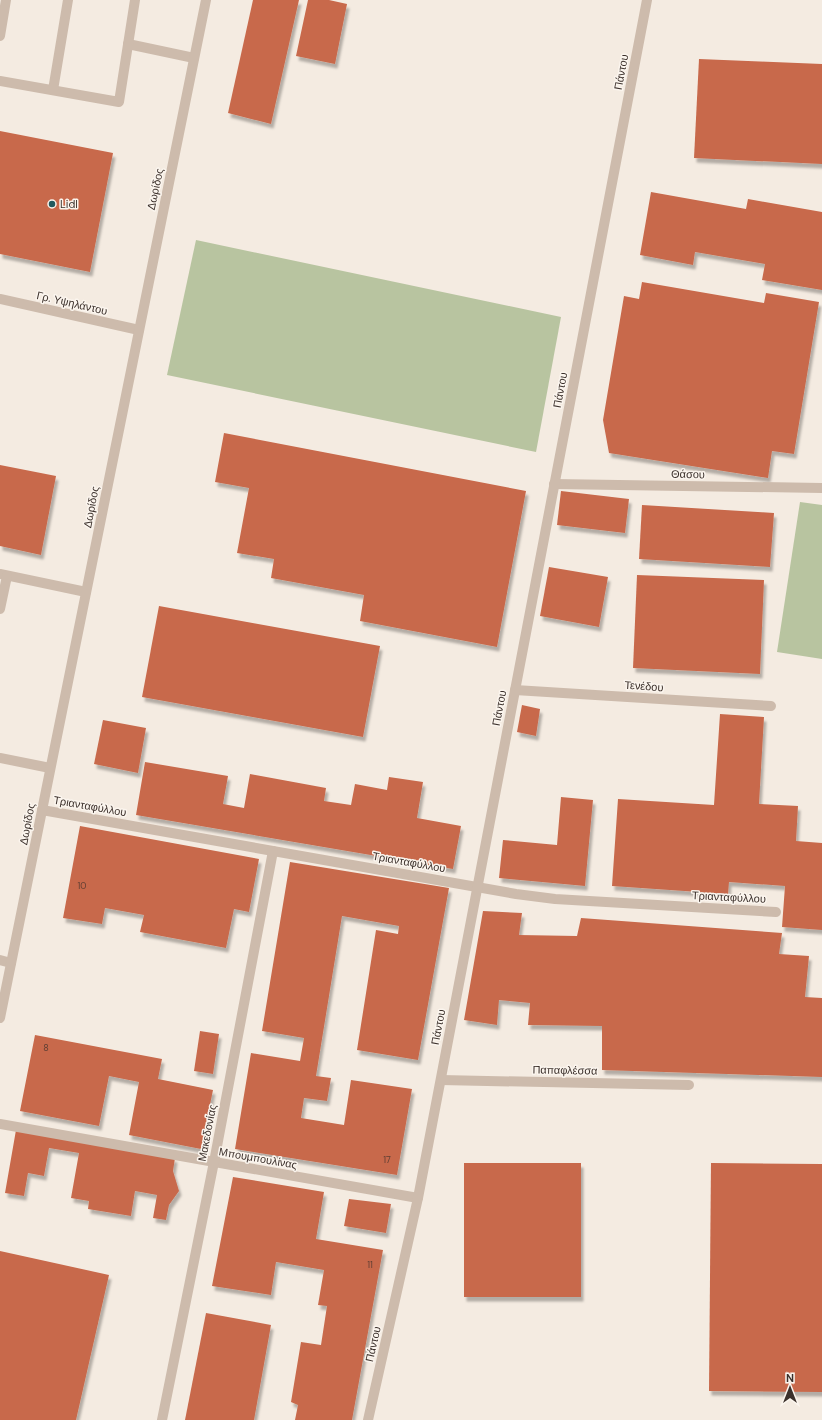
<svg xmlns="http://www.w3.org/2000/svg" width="822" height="1420" font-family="'DM Sans',sans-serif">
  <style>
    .green { fill: #b8c4a0 }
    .building { fill: #c8694b; filter: url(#shadow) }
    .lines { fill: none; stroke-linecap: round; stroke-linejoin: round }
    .minor { stroke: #cdbbac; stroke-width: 10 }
    .poi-dot { fill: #1f5a5e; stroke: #fbf5ee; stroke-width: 1.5 }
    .labels { text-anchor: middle; stroke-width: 3; stroke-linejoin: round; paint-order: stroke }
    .number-label { font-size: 9px; fill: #5e3e33 }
    .street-label { font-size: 11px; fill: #3b302b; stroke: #fbf5ee }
    .poi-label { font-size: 11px; fill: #3b302b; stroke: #fbf5ee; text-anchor: start }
  </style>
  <defs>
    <filter id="shadow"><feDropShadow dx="2.5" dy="4.5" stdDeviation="1" flood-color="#0004"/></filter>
  </defs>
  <rect width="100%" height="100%" fill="#f4ebe1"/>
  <g class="green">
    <path d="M 196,240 L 561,317 L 536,452 L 167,375 Z"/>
    <path d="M 800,502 L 822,505 L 822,659 L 777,652 Z"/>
  </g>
  <g class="building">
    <path d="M 253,0 L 299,0 L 271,124 L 228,113 Z"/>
    <path d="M 308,0 L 329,0 L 347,4 L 335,64 L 296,56 Z"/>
    <path d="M 699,59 L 822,64 L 822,164 L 694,158 Z"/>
    <path d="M 0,131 L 113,153 L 90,272 L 0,254 Z"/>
    <path d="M 651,192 L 746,209 L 748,199 L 822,212 L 822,290 L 762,280 L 765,264 L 695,252 L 693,265 L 640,255 Z"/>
    <path d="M 642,282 L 764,303 L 766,293 L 819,302 L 794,454 L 772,451 L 768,478 L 609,453 L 603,420 L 624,296 L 639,299 Z"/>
    <path d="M 224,433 L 526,491 L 497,647 L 360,621 L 364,595 L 271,578 L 274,559 L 237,553 L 249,488 L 215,482 Z"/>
    <path d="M 0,465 L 56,476 L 41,555 L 0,546 Z"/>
    <path d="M 561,491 L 629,499 L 625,533 L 557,525 Z"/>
    <path d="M 642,505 L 774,513 L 770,567 L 639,559 Z"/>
    <path d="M 549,567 L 608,577 L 599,627 L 540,616 Z"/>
    <path d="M 637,575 L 764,580 L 760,674 L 633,668 Z"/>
    <path d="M 159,606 L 380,646 L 363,737 L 142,697 Z"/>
    <path d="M 522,705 L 540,709 L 536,736 L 517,732 Z"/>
    <path d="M 720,714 L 764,717 L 759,804 L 798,806 L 796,841 L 822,843 L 822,930 L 782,927 L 785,886 L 729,882 L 728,894 L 612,886 L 618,799 L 714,805 Z"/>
    <path d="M 103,720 L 146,728 L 138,773 L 94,764 Z"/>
    <path d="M 145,762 L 228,776 L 223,804 L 244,808 L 250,774 L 326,788 L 324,801 L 351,805 L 355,784 L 387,790 L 389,777 L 423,782 L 417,818 L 461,826 L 453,869 L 136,815 Z"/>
    <path d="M 561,797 L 593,800 L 585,886 L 499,878 L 503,840 L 557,845 Z"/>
    <path d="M 80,826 L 259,859 L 249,912 L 234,909 L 226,948 L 140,932 L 144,915 L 105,908 L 102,924 L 63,918 Z"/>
    <path d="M 290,862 L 449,888 L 418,1060 L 357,1050 L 376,930 L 398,934 L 399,926 L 342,916 L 316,1076 L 331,1078 L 327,1101 L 304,1098 L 301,1118 L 344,1125 L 351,1080 L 412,1089 L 397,1175 L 235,1149 L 251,1053 L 300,1061 L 304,1038 L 262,1031 Z"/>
    <path d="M 483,911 L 522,913 L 519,935 L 577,936 L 581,918 L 782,933 L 779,954 L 809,956 L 805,997 L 822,998 L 822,1077 L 602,1070 L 602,1026 L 528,1025 L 530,1003 L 499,1000 L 497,1025 L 464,1020 Z"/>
    <path d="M 200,1031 L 219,1034 L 213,1074 L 194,1071 Z"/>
    <path d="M 35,1035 L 162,1059 L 158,1079 L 213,1090 L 201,1149 L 129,1135 L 139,1082 L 109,1076 L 99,1126 L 20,1111 Z"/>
    <path d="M 16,1130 L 175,1158 L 173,1171 L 179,1191 L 169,1205 L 166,1220 L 153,1218 L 157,1195 L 135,1191 L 131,1216 L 88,1209 L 89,1201 L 71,1198 L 79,1153 L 49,1148 L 44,1176 L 28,1173 L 24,1196 L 5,1193 Z"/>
    <rect x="464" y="1163" width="117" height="134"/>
    <path d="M 711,1163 L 822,1164 L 822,1392 L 709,1391 Z"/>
    <path d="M 233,1177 L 324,1192 L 316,1239 L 383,1250 L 352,1420 L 295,1420 L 298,1405 L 291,1402 L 301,1342 L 321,1345 L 327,1306 L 318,1305 L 324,1270 L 276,1262 L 271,1295 L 212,1286 Z"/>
    <path d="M 349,1199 L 391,1204 L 386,1233 L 344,1226 Z"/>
    <path d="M 0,1251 L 109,1275 L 76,1420 L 0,1420 Z"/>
    <path d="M 206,1313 L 271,1325 L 254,1420 L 185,1420 Z"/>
  </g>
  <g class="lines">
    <g class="minor">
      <path d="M 0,36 L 6,0"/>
      <path d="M 128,44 L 194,58"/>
      <path d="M 0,81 L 119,102 L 135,0"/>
      <path d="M 53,90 L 68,0"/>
      <path d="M 0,299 L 139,330"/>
      <path d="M 554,484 L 822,488"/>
      <path d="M 0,574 L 86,592"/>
      <path d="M 0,609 L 7,576"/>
      <path d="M 515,690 L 771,706"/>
      <path d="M 0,758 L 50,768"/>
      <path d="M 42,810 L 516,894 L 555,899 L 776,912"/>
      <path d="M 0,960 L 11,963"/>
      <path d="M 0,1018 L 206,0"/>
      <path d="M 441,1080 L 689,1085"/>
      <path d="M 0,1124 L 418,1198"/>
      <path d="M 162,1420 L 214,1162 L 273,851"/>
      <path d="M 368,1420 L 418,1198 L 647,0"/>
    </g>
  </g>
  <circle class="poi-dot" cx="52" cy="204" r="4"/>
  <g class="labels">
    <g class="number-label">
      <text x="82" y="889">10</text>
      <text x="46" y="1051">8</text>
      <text x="387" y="1163">17</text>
      <text x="370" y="1268">11</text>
    </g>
    <g class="street-label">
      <text transform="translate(621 72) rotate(-79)" y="4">Πάντου</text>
      <text transform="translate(155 189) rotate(-78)" y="4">Δωρίδος</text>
      <text transform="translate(72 303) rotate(13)" y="4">Γρ. Υψηλάντου</text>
      <text transform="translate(560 390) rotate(-79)" y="4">Πάντου</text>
      <text transform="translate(688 474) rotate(1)" y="4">Θάσου</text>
      <text transform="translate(91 507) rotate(-79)" y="4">Δωρίδος</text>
      <text transform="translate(644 686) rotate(4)" y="4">Τενέδου</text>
      <text transform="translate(499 708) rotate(-79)" y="4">Πάντου</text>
      <text transform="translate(90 806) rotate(10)" y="4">Τριανταφύλλου</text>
      <text transform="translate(27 824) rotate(-79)" y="4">Δωρίδος</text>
      <text transform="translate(409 862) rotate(10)" y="4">Τριανταφύλλου</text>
      <text transform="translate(729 897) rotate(3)" y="4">Τριανταφύλλου</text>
      <text transform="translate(438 1027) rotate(-79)" y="4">Πάντου</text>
      <text transform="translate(565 1070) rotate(1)" y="4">Παπαφλέσσα</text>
      <text transform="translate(207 1133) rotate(-79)" y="4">Μακεδονίας</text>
      <text transform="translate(258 1158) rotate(10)" y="4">Μπουμπουλίνας</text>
      <text transform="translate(373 1344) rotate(-77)" y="4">Πάντου</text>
    </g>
    <g class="poi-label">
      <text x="60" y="208">Lidl</text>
    </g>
  </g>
  <g transform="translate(790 1388)" stroke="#fbf5ee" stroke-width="3" paint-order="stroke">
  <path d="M0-3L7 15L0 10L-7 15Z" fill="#3b302b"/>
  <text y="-6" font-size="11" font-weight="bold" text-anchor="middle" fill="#3b302b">N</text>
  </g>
</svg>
